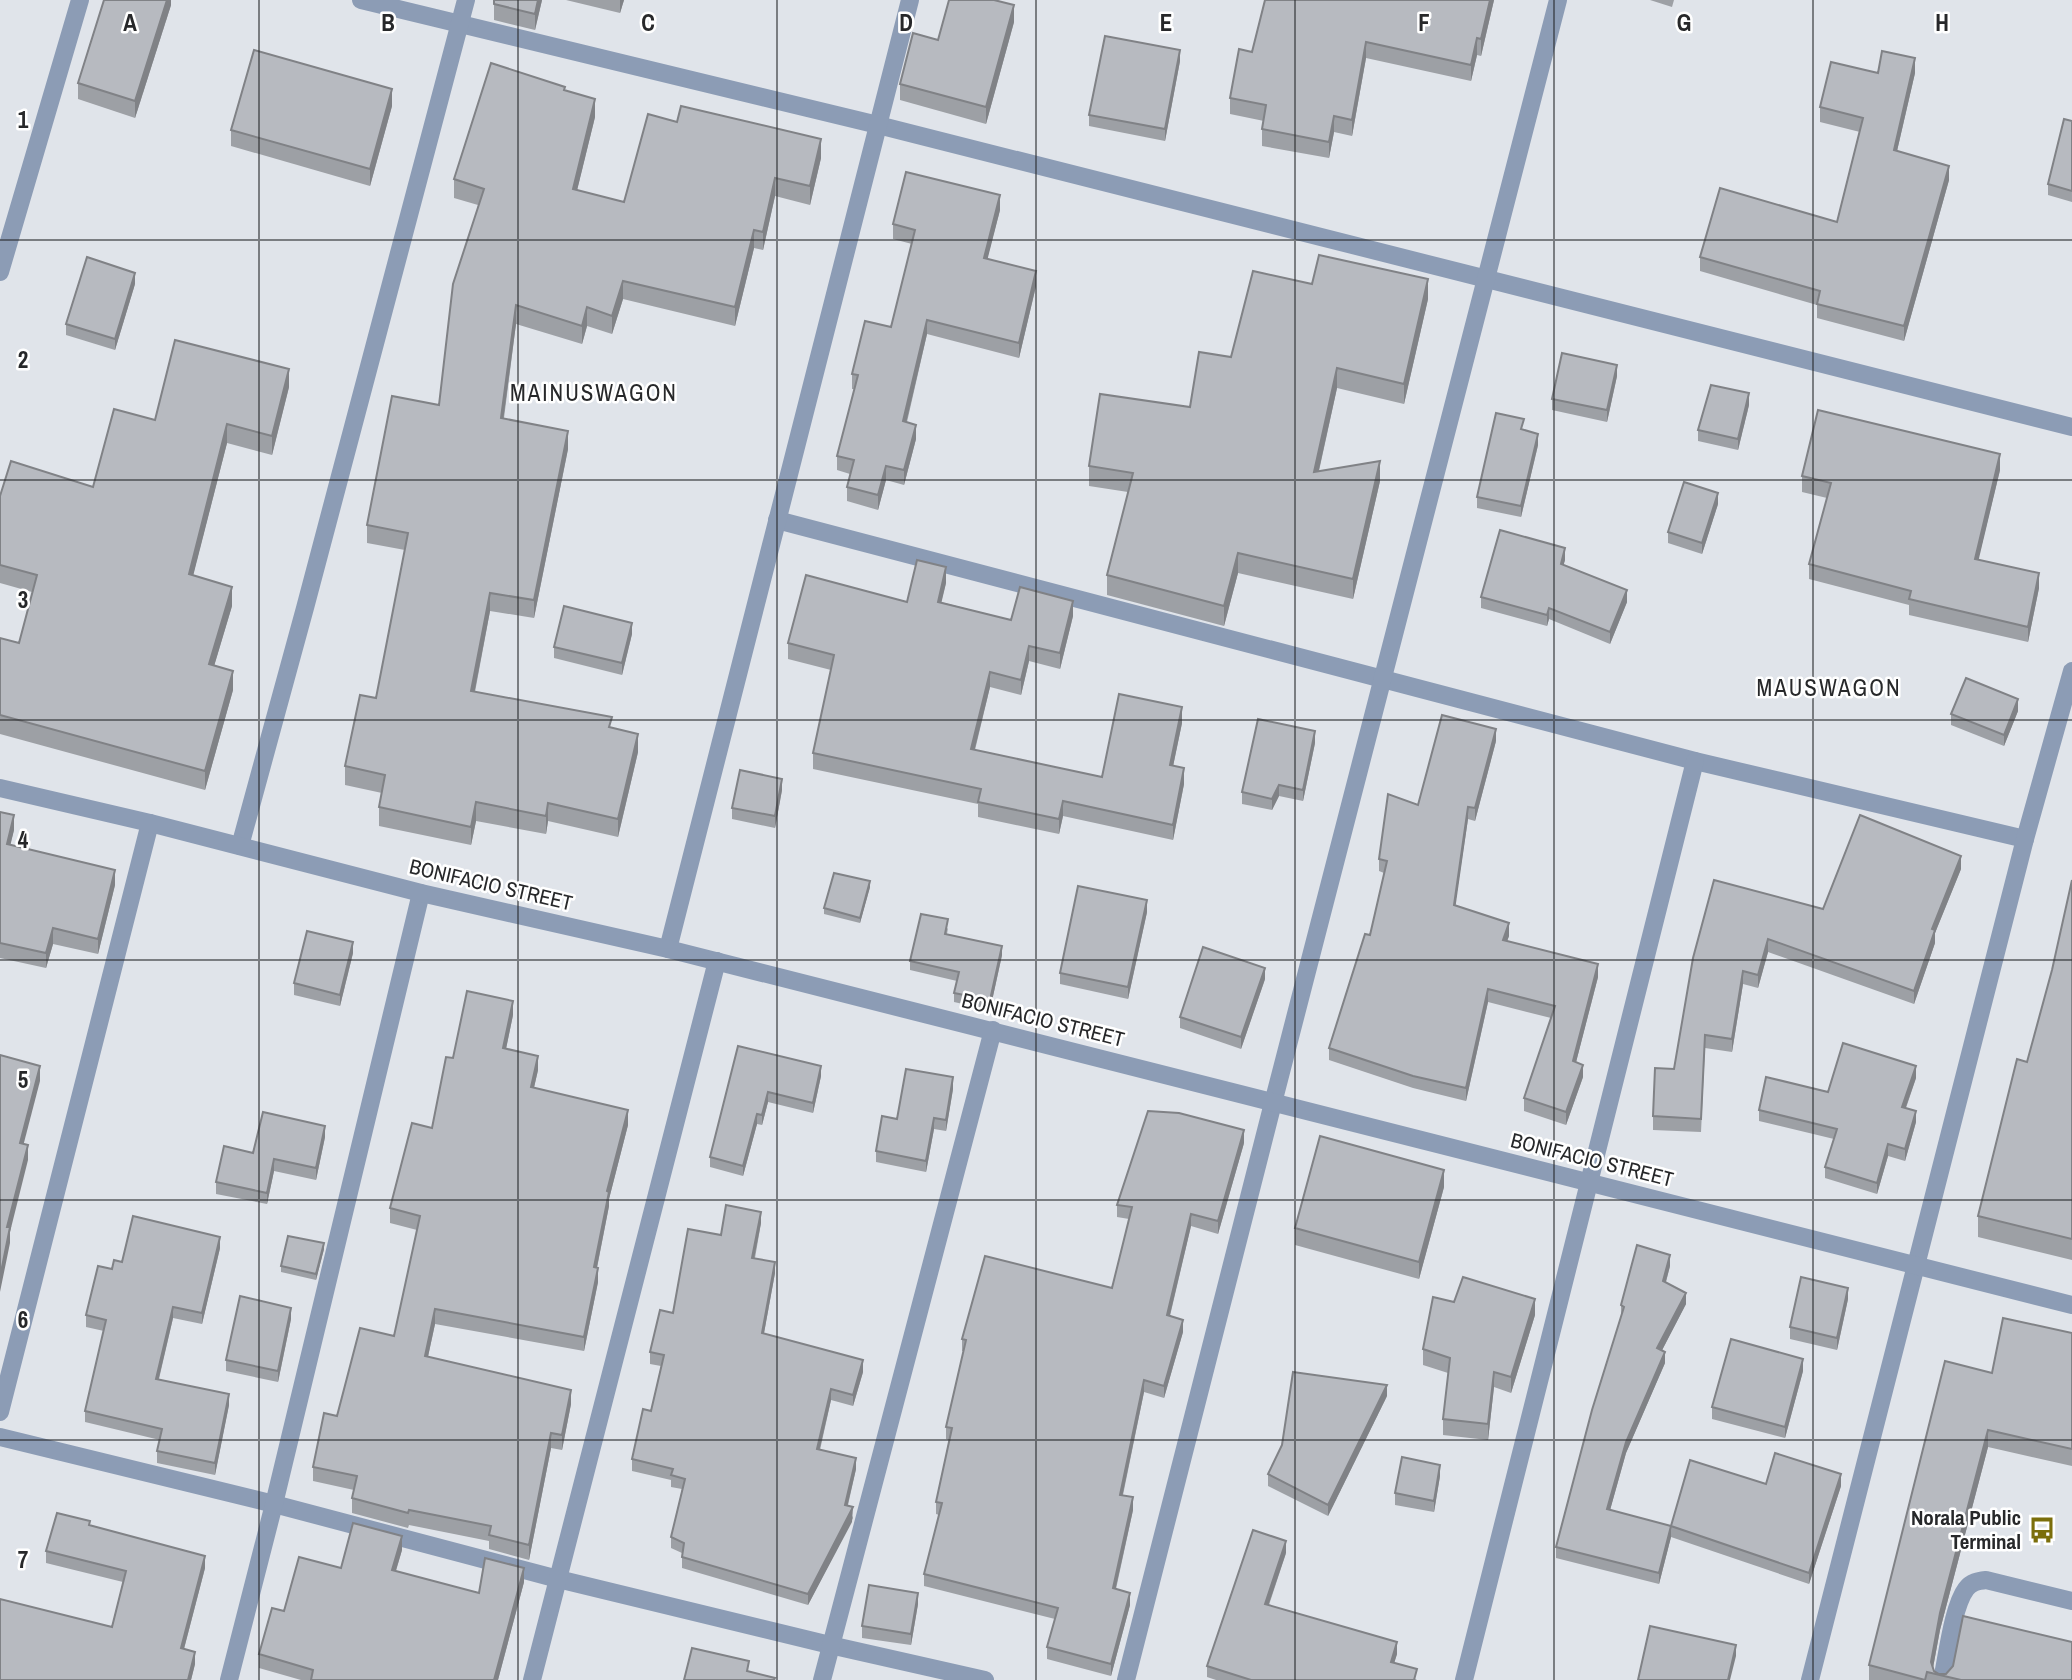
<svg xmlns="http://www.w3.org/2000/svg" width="2072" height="1680" font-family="'Archivo Narrow',sans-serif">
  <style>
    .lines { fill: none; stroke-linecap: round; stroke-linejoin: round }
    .service { stroke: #8c9cb5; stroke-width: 18 }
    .minor { stroke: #8c9cb5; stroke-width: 18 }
    .tertiary { stroke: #8c9cb5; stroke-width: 18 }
    .wall { fill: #9da0a5 }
    .shaded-wall { fill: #808286 }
    .building { fill: #b7bac0; stroke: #808286; stroke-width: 2 }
    .grid { fill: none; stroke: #27282a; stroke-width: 2; stroke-opacity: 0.55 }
    .labels { text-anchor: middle; stroke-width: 5; stroke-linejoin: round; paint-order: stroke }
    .street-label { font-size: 21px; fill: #27282a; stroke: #fff }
    .poi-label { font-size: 21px; font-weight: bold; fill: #27282a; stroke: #fff; text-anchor: end }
    .neighbourhood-label { font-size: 23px; letter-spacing: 2px; fill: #27282a; stroke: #fff }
    .grid-label { font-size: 23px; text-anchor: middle; font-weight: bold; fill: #27282a; stroke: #fff; stroke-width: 5; stroke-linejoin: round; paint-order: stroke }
  </style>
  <rect width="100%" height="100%" fill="#e0e4ea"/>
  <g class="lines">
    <path class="service" d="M 1942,1680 C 1947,1657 1953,1606 1966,1589 C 1971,1582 1978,1581 1986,1580 L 2072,1601"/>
    <g class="minor">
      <path d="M 361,0 L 878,125 L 2072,427"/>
      <path d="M 0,272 L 80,0"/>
      <path d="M 777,520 L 1695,761 L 2025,839"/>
      <path d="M 240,846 L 305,608 L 466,0"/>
      <path d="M 668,949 L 910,0"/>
      <path d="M 0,1412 L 150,823"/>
      <path d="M 0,1437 L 274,1504 L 558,1579 L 830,1645 L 985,1680"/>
      <path d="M 229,1680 L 274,1504 L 421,893"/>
      <path d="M 532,1680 L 717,961"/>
      <path d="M 822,1680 L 993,1030"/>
      <path d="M 1126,1680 L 1273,1103 L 1558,0"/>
      <path d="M 1464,1680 L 1695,761"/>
      <path d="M 1810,1680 L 2025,839 L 2072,671"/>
    </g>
    <path class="tertiary" d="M 0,788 L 150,823 L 421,893 L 668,949 L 2072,1305"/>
  </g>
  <g class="wall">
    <path d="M 171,0 L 171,5 L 135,118 L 78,99 L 78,83 Z"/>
    <path d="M 494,0 L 542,0 L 535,30 L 494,20 Z"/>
    <path d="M 566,0 L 624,0 L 620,13 Z"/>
    <path d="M 1265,0 L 1494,0 L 1481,56 L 1477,55 L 1471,81 L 1366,58 L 1352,136 L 1334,132 L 1329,158 L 1262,146 L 1262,129 L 1264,121 L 1230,114 L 1230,98 L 1252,52 Z"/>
    <path d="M 1650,0 L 1674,0 L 1672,7 Z"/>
    <path d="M 1014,22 L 986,124 L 900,100 L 900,84 L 938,40 Z"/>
    <path d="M 1180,61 L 1165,141 L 1089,126 L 1089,115 Z"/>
    <path d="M 1878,73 L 1915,73 L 1897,151 L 1949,180 L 1904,341 L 1817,318 L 1817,305 L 1700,271 L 1700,257 L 1837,222 L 1860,132 L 1820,122 L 1820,107 Z"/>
    <path d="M 565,90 L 595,117 L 577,190 L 624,202 L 677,122 L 821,158 L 810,205 L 775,196 L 763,250 L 754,248 L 735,326 L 623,299 L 612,334 L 587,326 L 582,344 L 516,324 L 504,418 L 568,449 L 534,618 L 490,611 L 475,692 L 612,728 L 638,752 L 618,837 L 548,821 L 546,834 L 476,821 L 471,845 L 379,826 L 379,807 L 382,793 L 345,785 L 345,766 L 376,698 L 405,550 L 367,543 L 367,525 L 439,405 L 478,205 L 454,198 L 454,179 Z"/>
    <path d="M 392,106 L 370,186 L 231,146 L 231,130 Z"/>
    <path d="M 2072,121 L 2072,202 L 2048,195 L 2048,184 Z"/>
    <path d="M 1000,210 L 987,259 L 1036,286 L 1019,358 L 927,334 L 907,422 L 916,439 L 904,485 L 886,480 L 878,510 L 847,501 L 847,487 L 850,474 L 837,470 L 837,456 L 854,389 L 852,389 L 852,374 L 891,327 L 912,244 L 893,239 L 893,224 Z"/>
    <path d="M 135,284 L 115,350 L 66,335 L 66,324 Z"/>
    <path d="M 1312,284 L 1428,299 L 1404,404 L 1337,388 L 1319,471 L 1380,481 L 1353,599 L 1238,573 L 1224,626 L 1107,595 L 1107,575 L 1128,492 L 1089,486 L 1089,466 L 1190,407 L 1231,357 Z"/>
    <path d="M 1617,376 L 1607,422 L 1552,410 L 1552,399 Z"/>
    <path d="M 289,387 L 272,455 L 227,443 L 193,575 L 232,606 L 214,666 L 233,690 L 205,790 L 0,734 L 0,638 L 19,643 L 32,592 L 0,583 L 0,496 L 93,487 L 155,420 Z"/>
    <path d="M 1749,405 L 1738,450 L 1698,441 L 1698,430 Z"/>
    <path d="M 1524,430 L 1538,445 L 1521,517 L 1477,508 L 1477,497 Z"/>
    <path d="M 2000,470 L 1978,560 L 2039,588 L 2028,642 L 1909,615 L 1909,605 L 1809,579 L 1809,564 L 1827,498 L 1802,492 L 1802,476 Z"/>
    <path d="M 1718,504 L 1702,554 L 1668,543 L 1668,532 Z"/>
    <path d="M 1565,560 L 1563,565 L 1627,602 L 1610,644 L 1549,619 L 1547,626 L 1481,608 L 1481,597 Z"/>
    <path d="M 946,583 L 941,602 L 1011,620 L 1073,616 L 1060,669 L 1029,661 L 1021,695 L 990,687 L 975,750 L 1102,777 L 1182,723 L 1173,766 L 1184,784 L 1173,840 L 1063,816 L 1059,834 L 978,817 L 978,804 L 813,769 L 813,753 L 831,670 L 788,659 L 788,643 L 907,602 Z"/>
    <path d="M 632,634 L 622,675 L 554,658 L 554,647 Z"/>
    <path d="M 2018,711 L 2004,746 L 1951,725 L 1951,714 Z"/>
    <path d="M 1496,741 L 1475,821 L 1468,819 L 1455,905 L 1509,936 L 1507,941 L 1598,977 L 1576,1062 L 1583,1077 L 1566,1125 L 1524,1111 L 1524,1098 L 1551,1018 L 1488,1002 L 1466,1101 L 1413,1088 L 1329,1060 L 1329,1048 L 1370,935 L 1384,873 L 1379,871 L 1379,859 Z"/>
    <path d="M 1315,743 L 1303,801 L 1279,796 L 1272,810 L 1242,804 L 1242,792 Z"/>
    <path d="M 782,790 L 775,828 L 732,819 L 732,808 Z"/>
    <path d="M 0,812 L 14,830 L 10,845 L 115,885 L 98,954 L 53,944 L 46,968 L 0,958 Z"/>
    <path d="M 1961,869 L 1935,933 L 1935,943 L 1914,1004 L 1768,952 L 1758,988 L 1743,984 L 1732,1052 L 1705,1048 L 1701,1132 L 1653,1130 L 1653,1116 L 1674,1069 L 1693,958 L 1823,909 Z"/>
    <path d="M 2072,880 L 2072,1260 L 1978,1237 L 1978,1216 L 2027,1062 L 2052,970 Z"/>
    <path d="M 870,887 L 860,923 L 824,914 L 824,908 Z"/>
    <path d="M 1147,912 L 1128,999 L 1060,984 L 1060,973 Z"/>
    <path d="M 948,928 L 947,934 L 1002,955 L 990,1010 L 954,1002 L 954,993 L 957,981 L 910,970 L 910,961 Z"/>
    <path d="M 353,953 L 340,1006 L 294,995 L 294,983 Z"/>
    <path d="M 1265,979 L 1241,1049 L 1180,1028 L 1180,1017 Z"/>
    <path d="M 513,1015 L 506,1049 L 538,1070 L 534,1087 L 628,1125 L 609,1199 L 609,1206 L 597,1268 L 598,1282 L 584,1351 L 435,1324 L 428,1357 L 571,1404 L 562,1450 L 551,1448 L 529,1560 L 489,1549 L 489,1541 L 409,1525 L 408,1528 L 352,1513 L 352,1498 L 354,1490 L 313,1481 L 313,1467 L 337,1416 L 394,1336 L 417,1230 L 390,1223 L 390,1208 L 432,1128 Z"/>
    <path d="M 738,1046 L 821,1076 L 813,1113 L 768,1102 L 762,1125 L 757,1124 L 743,1176 L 710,1167 L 710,1157 Z"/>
    <path d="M 1916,1078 L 1906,1108 L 1916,1122 L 1905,1161 L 1888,1156 L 1877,1194 L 1825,1178 L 1825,1167 L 1834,1139 L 1759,1121 L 1759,1110 L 1828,1092 Z"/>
    <path d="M 953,1089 L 946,1131 L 934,1129 L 926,1172 L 876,1162 L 876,1151 L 897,1119 Z"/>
    <path d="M 325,1137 L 316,1180 L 274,1171 L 267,1204 L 216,1194 L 216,1182 L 253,1153 Z"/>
    <path d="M 1244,1143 L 1218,1234 L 1191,1226 L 1170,1316 L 1183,1332 L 1164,1398 L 1144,1392 L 1123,1495 L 1133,1510 L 1116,1589 L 1130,1605 L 1111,1676 L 1047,1659 L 1047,1647 L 1055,1619 L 924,1586 L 924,1574 L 939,1515 L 936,1514 L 936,1502 L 949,1440 L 946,1439 L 946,1427 L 964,1351 L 962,1351 L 962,1339 L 1112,1288 L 1129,1219 L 1117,1217 L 1117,1205 Z"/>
    <path d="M 1444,1187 L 1419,1279 L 1295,1245 L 1295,1228 Z"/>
    <path d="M 761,1223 L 755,1258 L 775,1273 L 764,1333 L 863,1372 L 853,1406 L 831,1400 L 820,1450 L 856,1469 L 848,1505 L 853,1518 L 808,1605 L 682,1568 L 682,1553 L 671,1548 L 671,1537 L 682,1489 L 671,1487 L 671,1480 L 632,1471 L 632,1459 L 651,1411 L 661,1366 L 650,1364 L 650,1352 L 673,1313 L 721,1235 Z"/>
    <path d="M 220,1248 L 202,1324 L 173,1318 L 159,1379 L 229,1405 L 215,1475 L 157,1463 L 157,1451 L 160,1440 L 85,1422 L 85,1411 L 104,1331 L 86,1327 L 86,1315 L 122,1262 Z"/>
    <path d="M 324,1249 L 316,1280 L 281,1272 L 281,1266 Z"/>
    <path d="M 1670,1266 L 1666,1282 L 1686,1304 L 1662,1350 L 1665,1363 L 1626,1453 L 1610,1510 L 1671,1526 L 1766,1484 L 1841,1486 L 1809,1584 L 1671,1537 L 1659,1584 L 1556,1558 L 1556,1547 L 1621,1317 L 1621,1305 Z"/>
    <path d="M 1848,1299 L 1837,1350 L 1790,1339 L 1790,1327 Z"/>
    <path d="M 1454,1302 L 1535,1315 L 1511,1393 L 1494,1387 L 1488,1440 L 1443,1435 L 1443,1419 L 1448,1373 L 1423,1365 L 1423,1349 Z"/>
    <path d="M 291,1319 L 278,1382 L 226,1371 L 226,1360 Z"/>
    <path d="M 2072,1333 L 2072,1466 L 1988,1447 L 1940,1630 L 1933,1668 L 1934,1671 L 1939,1674 L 2072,1680 L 1869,1680 L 1869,1665 L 1992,1373 Z"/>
    <path d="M 1803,1371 L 1785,1438 L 1712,1419 L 1712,1407 Z"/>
    <path d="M 1387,1396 L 1328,1516 L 1268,1486 L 1268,1474 Z"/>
    <path d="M 1440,1476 L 1434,1512 L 1395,1505 L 1395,1493 Z"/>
    <path d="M 90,1525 L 205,1568 L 184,1649 L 195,1664 L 191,1680 L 0,1680 L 112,1627 L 123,1582 L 46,1563 L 46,1551 Z"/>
    <path d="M 402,1550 L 396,1571 L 479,1593 L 524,1582 L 498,1680 L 301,1680 L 259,1668 L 259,1654 L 284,1611 L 341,1568 Z"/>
    <path d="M 1286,1553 L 1269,1605 L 1397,1654 L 1394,1663 L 1417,1680 L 1216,1680 L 1207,1677 L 1207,1666 Z"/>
    <path d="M 918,1604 L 911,1645 L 862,1638 L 862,1626 Z"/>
  </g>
  <g class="shaded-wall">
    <path d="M 167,0 L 171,0 L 171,5 L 135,118 L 135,101 Z"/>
    <path d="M 538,0 L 542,0 L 535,30 L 535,14 Z"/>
    <path d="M 620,0 L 624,0 L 620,13 Z"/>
    <path d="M 1490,0 L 1494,0 L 1481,56 L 1481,39 Z"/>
    <path d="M 1014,5 L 1014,22 L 986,124 L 986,107 Z"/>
    <path d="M 1477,38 L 1477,55 L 1471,81 L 1471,65 Z"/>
    <path d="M 1366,42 L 1366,58 L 1352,136 L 1352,120 Z"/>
    <path d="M 1180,50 L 1180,61 L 1165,141 L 1165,129 Z"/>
    <path d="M 1915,58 L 1915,73 L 1894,164 L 1894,150 Z"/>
    <path d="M 392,89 L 392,106 L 370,186 L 370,169 Z"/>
    <path d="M 595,99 L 595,117 L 573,207 L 573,189 Z"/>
    <path d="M 1334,116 L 1334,132 L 1329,158 L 1329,142 Z"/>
    <path d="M 821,139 L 821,158 L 810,205 L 810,186 Z"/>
    <path d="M 1949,166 L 1949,180 L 1904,341 L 1904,326 Z"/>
    <path d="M 775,178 L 775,196 L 763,250 L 763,232 Z"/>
    <path d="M 1000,195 L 1000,210 L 984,273 L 984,258 Z"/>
    <path d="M 754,230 L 754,248 L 735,326 L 735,307 Z"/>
    <path d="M 1036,271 L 1036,286 L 1019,358 L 1019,343 Z"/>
    <path d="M 135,273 L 135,284 L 115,350 L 115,339 Z"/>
    <path d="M 1428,279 L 1428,299 L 1404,404 L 1404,384 Z"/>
    <path d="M 623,281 L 623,299 L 612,334 L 612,316 Z"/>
    <path d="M 516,305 L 516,324 L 501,436 L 501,418 Z"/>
    <path d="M 587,307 L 587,326 L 582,344 L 582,326 Z"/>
    <path d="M 927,320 L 927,334 L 903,436 L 903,421 Z"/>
    <path d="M 1617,365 L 1617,376 L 1607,422 L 1607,410 Z"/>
    <path d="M 1337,368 L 1337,388 L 1314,492 L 1314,472 Z"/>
    <path d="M 289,369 L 289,387 L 272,455 L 272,436 Z"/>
    <path d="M 1749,393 L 1749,405 L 1738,450 L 1738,439 Z"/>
    <path d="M 227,424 L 227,443 L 189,592 L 189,574 Z"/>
    <path d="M 916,425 L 916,439 L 904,485 L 904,470 Z"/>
    <path d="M 568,431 L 568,449 L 534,618 L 534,600 Z"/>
    <path d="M 1538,434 L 1538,445 L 1521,517 L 1521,506 Z"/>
    <path d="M 2000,454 L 2000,470 L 1975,575 L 1975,559 Z"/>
    <path d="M 1380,461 L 1380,481 L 1353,599 L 1353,579 Z"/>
    <path d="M 886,466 L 886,480 L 878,510 L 878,495 Z"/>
    <path d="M 1718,493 L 1718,504 L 1702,554 L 1702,543 Z"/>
    <path d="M 1565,548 L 1565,560 L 1561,575 L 1561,564 Z"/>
    <path d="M 1238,553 L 1238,573 L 1224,626 L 1224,606 Z"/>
    <path d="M 946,567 L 946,583 L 938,617 L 938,602 Z"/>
    <path d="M 2039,573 L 2039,588 L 2028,642 L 2028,627 Z"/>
    <path d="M 232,587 L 232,606 L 209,683 L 209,664 Z"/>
    <path d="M 1627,590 L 1627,602 L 1610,644 L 1610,632 Z"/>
    <path d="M 490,593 L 490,611 L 471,710 L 471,691 Z"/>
    <path d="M 1073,601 L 1073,616 L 1060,669 L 1060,653 Z"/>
    <path d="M 1549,608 L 1549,619 L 1547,626 L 1547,615 Z"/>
    <path d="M 632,623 L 632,634 L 622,675 L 622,663 Z"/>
    <path d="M 1029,646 L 1029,661 L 1021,695 L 1021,680 Z"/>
    <path d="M 233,671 L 233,690 L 205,790 L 205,771 Z"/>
    <path d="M 990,672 L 990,687 L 971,764 L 971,749 Z"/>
    <path d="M 2018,699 L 2018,711 L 2004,746 L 2004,735 Z"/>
    <path d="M 1182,707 L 1182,723 L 1170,781 L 1170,765 Z"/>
    <path d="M 1496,729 L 1496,741 L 1475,821 L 1475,808 Z"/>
    <path d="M 1315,731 L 1315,743 L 1303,801 L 1303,790 Z"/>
    <path d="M 638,734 L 638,752 L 618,837 L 618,819 Z"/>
    <path d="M 1184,768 L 1184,784 L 1173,840 L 1173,825 Z"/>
    <path d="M 782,779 L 782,790 L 775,828 L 775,816 Z"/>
    <path d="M 1279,785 L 1279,796 L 1272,810 L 1272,799 Z"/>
    <path d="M 1063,801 L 1063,816 L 1059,834 L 1059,819 Z"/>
    <path d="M 476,802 L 476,821 L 471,845 L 471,827 Z"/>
    <path d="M 548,803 L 548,821 L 546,834 L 546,816 Z"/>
    <path d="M 1468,807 L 1468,819 L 1454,917 L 1454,905 Z"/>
    <path d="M 14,815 L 14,830 L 7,859 L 7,844 Z"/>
    <path d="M 1961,856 L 1961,869 L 1935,933 L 1935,943 L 1914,1004 L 1914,991 L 1932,929 Z"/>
    <path d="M 115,870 L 115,885 L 98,954 L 98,939 Z"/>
    <path d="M 870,881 L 870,887 L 860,923 L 860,918 Z"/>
    <path d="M 1147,900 L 1147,912 L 1128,999 L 1128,987 Z"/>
    <path d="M 1509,923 L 1509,936 L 1503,952 L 1503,940 Z"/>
    <path d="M 53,928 L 53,944 L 46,968 L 46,953 Z"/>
    <path d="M 1768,939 L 1768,952 L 1758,988 L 1758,975 Z"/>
    <path d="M 353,942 L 353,953 L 340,1006 L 340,995 Z"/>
    <path d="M 1002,946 L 1002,955 L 990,1010 L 990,1000 Z"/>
    <path d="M 1598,964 L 1598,977 L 1573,1074 L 1573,1061 Z"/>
    <path d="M 1265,968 L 1265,979 L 1241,1049 L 1241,1037 Z"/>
    <path d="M 1743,971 L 1743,984 L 1732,1052 L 1732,1039 Z"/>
    <path d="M 1488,989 L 1488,1002 L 1466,1101 L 1466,1088 Z"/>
    <path d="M 513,1001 L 513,1015 L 503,1063 L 503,1048 Z"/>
    <path d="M 538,1056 L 538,1070 L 531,1101 L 531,1087 Z"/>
    <path d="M 1583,1065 L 1583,1077 L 1566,1125 L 1566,1112 Z"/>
    <path d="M 40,1066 L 40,1081 L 20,1158 L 20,1143 Z"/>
    <path d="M 821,1066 L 821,1076 L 813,1113 L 813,1103 Z"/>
    <path d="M 1916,1066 L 1916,1078 L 1902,1118 L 1902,1107 Z"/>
    <path d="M 953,1077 L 953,1089 L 946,1131 L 946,1120 Z"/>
    <path d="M 768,1092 L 768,1102 L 762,1125 L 762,1115 Z"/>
    <path d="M 628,1110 L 628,1125 L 609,1199 L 609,1206 L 594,1282 L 594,1267 L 607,1191 Z"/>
    <path d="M 1916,1111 L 1916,1122 L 1905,1161 L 1905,1149 Z"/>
    <path d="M 757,1114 L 757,1124 L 743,1176 L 743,1166 Z"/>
    <path d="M 934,1118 L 934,1129 L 926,1172 L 926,1161 Z"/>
    <path d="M 325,1126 L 325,1137 L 316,1180 L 316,1168 Z"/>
    <path d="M 1244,1130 L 1244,1143 L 1218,1234 L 1218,1221 Z"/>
    <path d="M 1888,1144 L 1888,1156 L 1877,1194 L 1877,1183 Z"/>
    <path d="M 28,1145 L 28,1160 L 10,1232 L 10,1243 L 0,1292 L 0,1277 L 7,1227 Z"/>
    <path d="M 274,1159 L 274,1171 L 267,1204 L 267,1193 Z"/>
    <path d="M 1444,1170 L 1444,1187 L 1419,1279 L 1419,1262 Z"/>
    <path d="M 761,1212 L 761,1223 L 752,1269 L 752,1258 Z"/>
    <path d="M 1191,1214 L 1191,1226 L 1167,1327 L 1167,1315 Z"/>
    <path d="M 220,1237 L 220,1248 L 202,1324 L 202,1313 Z"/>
    <path d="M 324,1243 L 324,1249 L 316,1280 L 316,1274 Z"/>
    <path d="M 1670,1255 L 1670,1266 L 1663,1292 L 1663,1281 Z"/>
    <path d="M 775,1262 L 775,1273 L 762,1344 L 762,1333 Z"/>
    <path d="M 598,1268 L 598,1282 L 584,1351 L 584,1337 Z"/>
    <path d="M 1848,1288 L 1848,1299 L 1837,1350 L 1837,1338 Z"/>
    <path d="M 1686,1293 L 1686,1304 L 1657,1360 L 1657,1348 Z"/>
    <path d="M 1535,1299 L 1535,1315 L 1511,1393 L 1511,1377 Z"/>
    <path d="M 173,1307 L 173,1318 L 156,1390 L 156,1379 Z"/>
    <path d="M 291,1308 L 291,1319 L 278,1382 L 278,1371 Z"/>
    <path d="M 435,1309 L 435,1324 L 425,1370 L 425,1356 Z"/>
    <path d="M 1183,1320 L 1183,1332 L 1164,1398 L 1164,1386 Z"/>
    <path d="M 1665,1352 L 1665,1363 L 1626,1453 L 1607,1521 L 1607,1509 L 1626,1442 Z"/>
    <path d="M 1803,1359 L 1803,1371 L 1785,1438 L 1785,1427 Z"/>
    <path d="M 863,1360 L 863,1372 L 853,1406 L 853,1395 Z"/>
    <path d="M 1494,1372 L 1494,1387 L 1488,1440 L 1488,1424 Z"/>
    <path d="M 1144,1380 L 1144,1392 L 1120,1507 L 1120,1495 Z"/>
    <path d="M 1387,1385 L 1387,1396 L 1328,1516 L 1328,1505 Z"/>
    <path d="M 831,1389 L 831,1400 L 817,1460 L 817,1449 Z"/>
    <path d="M 571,1390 L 571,1404 L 562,1450 L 562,1435 Z"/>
    <path d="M 229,1394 L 229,1405 L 215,1475 L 215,1463 Z"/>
    <path d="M 1988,1430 L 1988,1447 L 1940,1630 L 1932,1673 L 1931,1662 L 1940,1613 Z"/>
    <path d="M 551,1433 L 551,1448 L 529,1560 L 529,1545 Z"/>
    <path d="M 856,1458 L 856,1469 L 845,1516 L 845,1505 Z"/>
    <path d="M 1440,1465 L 1440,1476 L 1434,1512 L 1434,1501 Z"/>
    <path d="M 1841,1474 L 1841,1486 L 1809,1584 L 1809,1573 Z"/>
    <path d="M 1133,1497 L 1133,1510 L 1113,1600 L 1113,1588 Z"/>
    <path d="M 853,1507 L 852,1522 L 808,1605 L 808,1594 Z"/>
    <path d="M 1671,1526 L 1671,1537 L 1659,1584 L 1659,1573 Z"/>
    <path d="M 402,1536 L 402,1550 L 392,1583 L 392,1570 Z"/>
    <path d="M 1286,1541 L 1286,1553 L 1265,1615 L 1265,1604 Z"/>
    <path d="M 205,1556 L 205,1568 L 181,1660 L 181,1648 Z"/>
    <path d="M 524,1568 L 524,1582 L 498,1680 L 494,1680 Z"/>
    <path d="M 918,1593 L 918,1604 L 911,1645 L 911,1634 Z"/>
    <path d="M 1130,1593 L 1130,1605 L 1111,1676 L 1111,1664 Z"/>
    <path d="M 1397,1642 L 1397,1654 L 1391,1673 L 1391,1662 Z"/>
    <path d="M 1736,1645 L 1736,1656 L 1730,1680 L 1728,1680 Z"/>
    <path d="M 195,1652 L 195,1664 L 191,1680 L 188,1680 Z"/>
  </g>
  <g class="building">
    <path d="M 104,0 L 167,0 L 135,101 L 78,83 Z"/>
    <path d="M 494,0 L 538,0 L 535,14 L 494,4 Z"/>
    <path d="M 949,0 L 994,0 L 1014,5 L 986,107 L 900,84 L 913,33 L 938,40 Z"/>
    <path d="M 1265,0 L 1490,0 L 1481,39 L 1477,38 L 1471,65 L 1366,42 L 1352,120 L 1334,116 L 1329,142 L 1262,129 L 1266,105 L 1230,98 L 1239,49 L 1252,52 Z"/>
    <path d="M 1105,36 L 1180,50 L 1165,129 L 1089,115 Z"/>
    <path d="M 254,50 L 392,89 L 370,169 L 231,130 Z"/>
    <path d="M 1882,51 L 1915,58 L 1894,150 L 1949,166 L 1904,326 L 1817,304 L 1820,291 L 1700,257 L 1720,188 L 1837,222 L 1863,118 L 1820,107 L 1831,62 L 1878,73 Z"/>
    <path d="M 491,63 L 565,87 L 564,90 L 595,99 L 573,189 L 624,202 L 648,114 L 677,122 L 681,106 L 821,139 L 810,186 L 775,178 L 763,232 L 754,230 L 735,307 L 623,281 L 612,316 L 587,307 L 582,326 L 516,305 L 501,418 L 568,431 L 534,600 L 490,593 L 471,691 L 612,717 L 609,727 L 638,734 L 618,819 L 548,803 L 546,816 L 476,802 L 471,827 L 379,807 L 385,775 L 345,766 L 360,695 L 376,698 L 408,533 L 367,525 L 392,396 L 439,405 L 453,284 L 484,189 L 454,179 Z"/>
    <path d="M 2064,119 L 2072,121 L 2072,191 L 2048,184 Z"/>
    <path d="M 906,172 L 1000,195 L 984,258 L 1036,271 L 1019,343 L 927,320 L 903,421 L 916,425 L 904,470 L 886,466 L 878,495 L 847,487 L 854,460 L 837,456 L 858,375 L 852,374 L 865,321 L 891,327 L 915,230 L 893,224 Z"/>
    <path d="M 1319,255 L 1428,279 L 1404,384 L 1337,368 L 1314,472 L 1380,461 L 1353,579 L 1238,553 L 1224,606 L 1107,575 L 1133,473 L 1089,466 L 1100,394 L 1190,407 L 1199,352 L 1231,357 L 1253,271 L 1312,284 Z"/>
    <path d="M 87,257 L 135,273 L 115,339 L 66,324 Z"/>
    <path d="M 175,340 L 289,369 L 272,436 L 227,424 L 189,574 L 232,587 L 209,664 L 233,671 L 205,771 L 0,715 L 0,638 L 19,643 L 37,575 L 0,565 L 0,496 L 11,461 L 93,487 L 114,409 L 155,420 Z"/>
    <path d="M 1562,353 L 1617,365 L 1607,410 L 1552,399 Z"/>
    <path d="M 1711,385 L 1749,393 L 1738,439 L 1698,430 Z"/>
    <path d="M 1818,410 L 2000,454 L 1975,559 L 2039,573 L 2028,627 L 1909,599 L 1911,591 L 1809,564 L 1831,483 L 1802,476 Z"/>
    <path d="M 1496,413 L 1524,419 L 1521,429 L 1538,434 L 1521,506 L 1477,497 Z"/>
    <path d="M 1684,482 L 1718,493 L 1702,543 L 1668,532 Z"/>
    <path d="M 1500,530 L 1565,548 L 1561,564 L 1627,590 L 1610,632 L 1549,608 L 1547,615 L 1481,597 Z"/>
    <path d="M 917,560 L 946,567 L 938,602 L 1011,620 L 1020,587 L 1073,601 L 1060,653 L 1029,646 L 1021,680 L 990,672 L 971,749 L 1102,777 L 1119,694 L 1182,707 L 1170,765 L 1184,768 L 1173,825 L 1063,801 L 1059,819 L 978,802 L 981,789 L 813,753 L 834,655 L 788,643 L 806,575 L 907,602 Z"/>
    <path d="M 564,606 L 632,623 L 622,663 L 554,647 Z"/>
    <path d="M 1966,678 L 2018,699 L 2004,735 L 1951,714 Z"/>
    <path d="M 1442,715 L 1496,729 L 1475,808 L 1468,807 L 1454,905 L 1509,923 L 1503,940 L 1598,964 L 1573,1061 L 1583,1065 L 1566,1112 L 1524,1098 L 1555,1006 L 1488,989 L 1466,1088 L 1413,1076 L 1329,1048 L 1365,934 L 1370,935 L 1387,861 L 1379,859 L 1388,794 L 1418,805 Z"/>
    <path d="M 1258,719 L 1315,731 L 1303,790 L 1279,785 L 1272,799 L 1242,792 Z"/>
    <path d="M 740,770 L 782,779 L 775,816 L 732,808 Z"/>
    <path d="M 0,812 L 14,815 L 7,844 L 115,870 L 98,939 L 53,928 L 46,953 L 0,943 Z"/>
    <path d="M 1860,815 L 1961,856 L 1932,929 L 1935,930 L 1914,991 L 1768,939 L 1758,975 L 1743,971 L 1732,1039 L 1705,1035 L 1701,1119 L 1653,1116 L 1655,1068 L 1674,1069 L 1693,958 L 1714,880 L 1823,909 Z"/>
    <path d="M 834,873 L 870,881 L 860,918 L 824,908 Z"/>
    <path d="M 2072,880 L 2072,1239 L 1978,1216 L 2017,1059 L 2027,1062 L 2052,970 Z"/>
    <path d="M 1078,886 L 1147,900 L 1128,987 L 1060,973 Z"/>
    <path d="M 921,914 L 948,919 L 945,934 L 1002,946 L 990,1000 L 954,993 L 959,972 L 910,961 Z"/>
    <path d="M 307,931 L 353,942 L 340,995 L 294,983 Z"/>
    <path d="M 1203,947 L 1265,968 L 1241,1037 L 1180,1017 Z"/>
    <path d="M 467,991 L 513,1001 L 503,1048 L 538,1056 L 531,1087 L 628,1110 L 607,1191 L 609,1192 L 594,1267 L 598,1268 L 584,1337 L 435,1309 L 425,1356 L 571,1390 L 562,1435 L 551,1433 L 529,1545 L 489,1535 L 491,1526 L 409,1510 L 408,1513 L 352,1498 L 357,1476 L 313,1467 L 324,1413 L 337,1416 L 360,1328 L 394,1336 L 420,1216 L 390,1208 L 412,1123 L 432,1128 L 446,1057 L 453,1058 Z"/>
    <path d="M 1843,1043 L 1916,1066 L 1902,1107 L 1916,1111 L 1905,1149 L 1888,1144 L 1877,1183 L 1825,1167 L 1837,1129 L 1759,1110 L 1766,1077 L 1828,1092 Z"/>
    <path d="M 738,1046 L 821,1066 L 813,1103 L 768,1092 L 762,1115 L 757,1114 L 743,1166 L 710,1157 Z"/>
    <path d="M 0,1055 L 40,1066 L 20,1143 L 28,1145 L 7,1227 L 10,1227 L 0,1277 Z"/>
    <path d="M 906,1069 L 953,1077 L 946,1120 L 934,1118 L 926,1161 L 876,1151 L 882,1116 L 897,1119 Z"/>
    <path d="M 1148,1111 L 1179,1113 L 1244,1130 L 1218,1221 L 1191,1214 L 1167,1315 L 1183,1320 L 1164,1386 L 1144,1380 L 1120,1495 L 1133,1497 L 1113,1588 L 1130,1593 L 1111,1664 L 1047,1647 L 1058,1608 L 924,1574 L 942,1503 L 936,1502 L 952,1428 L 946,1427 L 966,1340 L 962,1339 L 985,1256 L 1112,1288 L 1132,1207 L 1117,1205 Z"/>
    <path d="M 263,1112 L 325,1126 L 316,1168 L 274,1159 L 267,1193 L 216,1182 L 224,1146 L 253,1153 Z"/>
    <path d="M 1320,1136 L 1444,1170 L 1419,1262 L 1295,1228 Z"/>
    <path d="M 726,1205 L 761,1212 L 752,1258 L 775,1262 L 762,1333 L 863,1360 L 853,1395 L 831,1389 L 817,1449 L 856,1458 L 845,1505 L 853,1507 L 808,1594 L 682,1557 L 684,1543 L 671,1537 L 685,1479 L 671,1475 L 673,1469 L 632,1459 L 643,1409 L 651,1411 L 664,1355 L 650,1352 L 660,1310 L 673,1313 L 688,1229 L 721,1235 Z"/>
    <path d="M 133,1216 L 220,1237 L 202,1313 L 173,1307 L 156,1379 L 229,1394 L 215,1463 L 157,1451 L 162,1429 L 85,1411 L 106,1320 L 86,1315 L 98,1266 L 112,1269 L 114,1260 L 122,1262 Z"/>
    <path d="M 288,1236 L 324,1243 L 316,1274 L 281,1266 Z"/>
    <path d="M 1637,1245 L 1670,1255 L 1663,1281 L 1686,1293 L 1657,1348 L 1665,1352 L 1626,1442 L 1607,1509 L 1671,1526 L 1659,1573 L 1556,1547 L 1592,1410 L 1624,1307 L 1621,1305 Z"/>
    <path d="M 1463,1277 L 1535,1299 L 1511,1377 L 1494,1372 L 1488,1424 L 1443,1419 L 1450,1358 L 1423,1349 L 1433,1297 L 1454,1302 Z"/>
    <path d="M 1801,1277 L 1848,1288 L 1837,1338 L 1790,1327 Z"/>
    <path d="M 240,1296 L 291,1308 L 278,1371 L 226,1360 Z"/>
    <path d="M 2003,1318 L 2072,1333 L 2072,1449 L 1988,1430 L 1940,1613 L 1931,1662 L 1934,1671 L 1939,1674 L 1946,1674 L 1953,1666 L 1963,1616 L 2072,1642 L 2072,1680 L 1961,1680 L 1927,1672 L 1925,1680 L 1869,1665 L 1945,1361 L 1992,1373 Z"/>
    <path d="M 1731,1339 L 1803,1359 L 1785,1427 L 1712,1407 Z"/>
    <path d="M 1293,1372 L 1387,1385 L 1328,1505 L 1268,1474 L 1282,1445 Z"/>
    <path d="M 1775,1453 L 1841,1474 L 1809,1573 L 1671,1526 L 1690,1460 L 1766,1484 Z"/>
    <path d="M 1402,1457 L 1440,1465 L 1434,1501 L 1395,1493 Z"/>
    <path d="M 57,1513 L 90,1521 L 89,1525 L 205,1556 L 181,1648 L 195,1652 L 188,1680 L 0,1680 L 0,1599 L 112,1627 L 126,1571 L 46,1551 Z"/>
    <path d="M 353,1523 L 402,1536 L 392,1570 L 479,1593 L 485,1558 L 524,1568 L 494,1680 L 311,1680 L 313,1670 L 259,1654 L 272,1608 L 284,1611 L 299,1557 L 341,1568 Z"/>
    <path d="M 1253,1530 L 1286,1541 L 1265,1604 L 1397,1642 L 1391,1662 L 1417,1669 L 1414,1680 L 1251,1680 L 1207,1666 Z"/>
    <path d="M 869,1585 L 918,1593 L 911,1634 L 862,1626 Z"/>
    <path d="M 1650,1626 L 1736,1645 L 1728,1680 L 1638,1680 Z"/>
    <path d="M 692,1648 L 749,1661 L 747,1671 L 775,1678 L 774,1680 L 684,1680 Z"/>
  </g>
  <path class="grid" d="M 259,0 L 259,1680M 518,0 L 518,1680M 777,0 L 777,1680M 1036,0 L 1036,1680M 1295,0 L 1295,1680M 1554,0 L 1554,1680M 1813,0 L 1813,1680M 0,240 L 2072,240M 0,480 L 2072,480M 0,720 L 2072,720M 0,960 L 2072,960M 0,1200 L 2072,1200M 0,1440 L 2072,1440"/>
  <defs>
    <g id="bus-bare" transform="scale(2.1)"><path d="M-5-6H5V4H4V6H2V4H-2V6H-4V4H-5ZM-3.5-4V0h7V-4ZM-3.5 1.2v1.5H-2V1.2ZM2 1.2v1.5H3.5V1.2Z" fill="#7b6e0b" stroke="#fff" stroke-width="2.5" paint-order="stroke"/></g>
  </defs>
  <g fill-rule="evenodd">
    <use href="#bus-bare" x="2042" y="1530"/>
  </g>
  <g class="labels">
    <g class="street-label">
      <text transform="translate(491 885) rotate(13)" y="7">BONIFACIO STREET</text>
      <text transform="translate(1043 1020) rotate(14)" y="7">BONIFACIO STREET</text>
      <text transform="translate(1592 1160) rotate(14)" y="7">BONIFACIO STREET</text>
    </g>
    <g class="poi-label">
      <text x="2021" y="1525">Norala Public<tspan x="2021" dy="24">Terminal</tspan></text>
    </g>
    <g class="neighbourhood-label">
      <text x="594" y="401">MAINUSWAGON</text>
      <text x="1829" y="696">MAUSWAGON</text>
    </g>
  </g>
  <g class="grid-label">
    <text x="130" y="31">A</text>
    <text x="388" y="31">B</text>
    <text x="648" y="31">C</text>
    <text x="906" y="31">D</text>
    <text x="1166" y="31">E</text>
    <text x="1424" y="31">F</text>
    <text x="1684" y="31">G</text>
    <text x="1942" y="31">H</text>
    <text x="23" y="128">1</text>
    <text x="23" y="368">2</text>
    <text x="23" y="608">3</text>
    <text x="23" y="848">4</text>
    <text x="23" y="1088">5</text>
    <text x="23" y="1328">6</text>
    <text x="23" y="1568">7</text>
  </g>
</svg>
